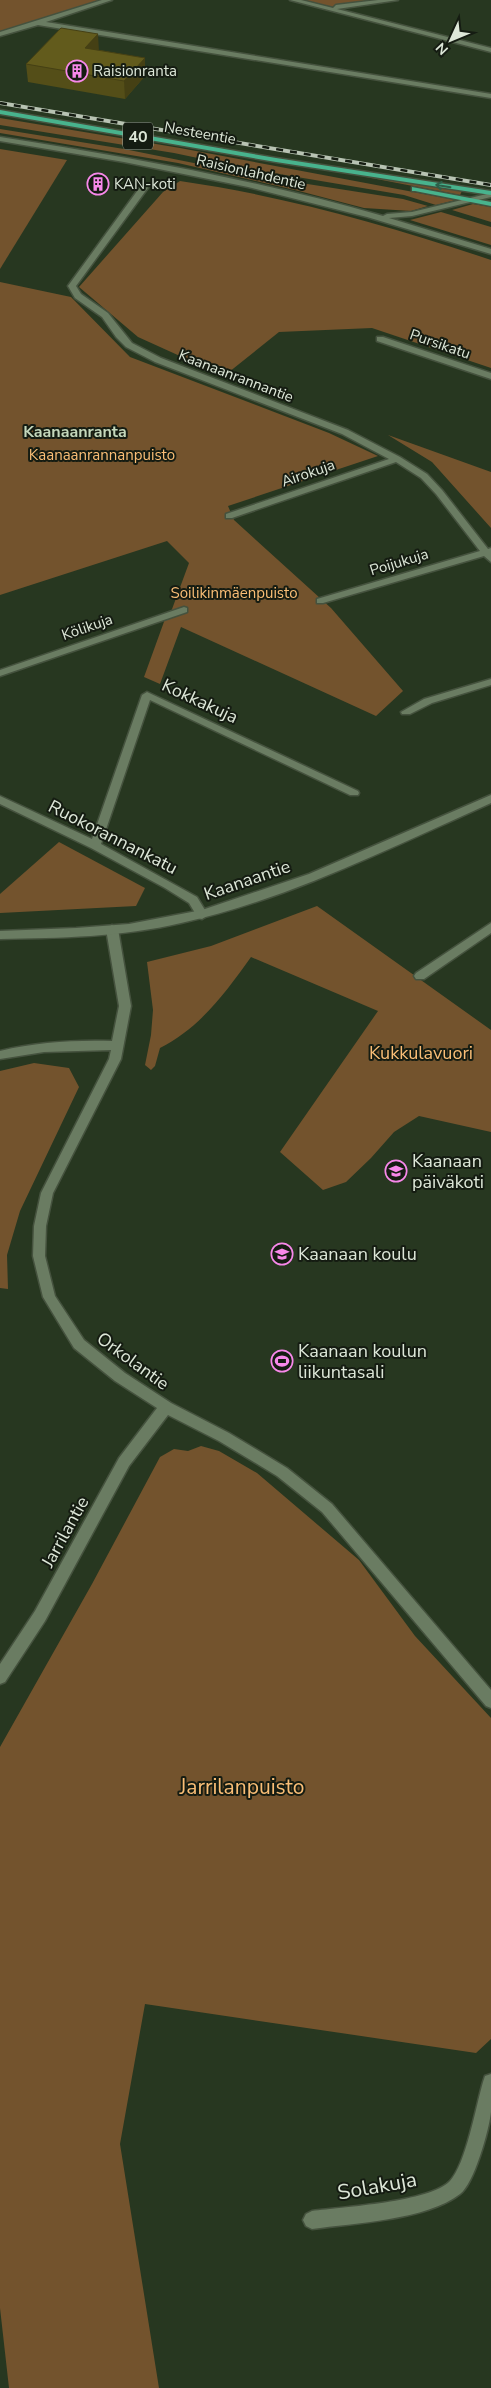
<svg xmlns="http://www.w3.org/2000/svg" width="491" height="2388" font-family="'Nunito Sans',sans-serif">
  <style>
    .green { fill: #73532d }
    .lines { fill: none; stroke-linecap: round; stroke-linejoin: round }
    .street-casing { stroke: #45523e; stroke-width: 3 }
    .secondary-casing { stroke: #45523e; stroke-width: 3 }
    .primary-casing { stroke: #45523e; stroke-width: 3 }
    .street { fill: #6a7c62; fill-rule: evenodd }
    .secondary { fill: #6a7c62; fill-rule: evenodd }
    .primary { fill: #48b38d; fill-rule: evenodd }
    .rail-casing { stroke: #b8c3b3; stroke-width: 4 }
    .rail { stroke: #151c12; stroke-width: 2.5; stroke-dasharray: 7; stroke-linecap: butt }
    .wall { fill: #544e18 }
    .shaded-wall { fill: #454014 }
    .building { fill: #625b1c; stroke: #454014 }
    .oneway { stroke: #2c6049 }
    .labels { text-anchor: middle; stroke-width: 4; stroke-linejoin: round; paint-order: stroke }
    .far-poi-label { font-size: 15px; fill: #dde7d8; stroke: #151c12; text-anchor: start }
    .far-street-label { font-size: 15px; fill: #dde7d8; stroke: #151c12 }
    .far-park-label { font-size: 15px; fill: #fabe76; stroke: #151c12 }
    .shield { fill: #151c12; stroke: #a1aa9d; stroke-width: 1 }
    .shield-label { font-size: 16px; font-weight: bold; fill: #dde7d8 }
    .far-neighbourhood-label { font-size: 16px; font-weight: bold; fill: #c5d8bc; stroke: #151c12 }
    .street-label { font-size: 18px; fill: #dde7d8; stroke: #151c12 }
    .park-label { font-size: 18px; fill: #fabe76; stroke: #151c12 }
    .poi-label { font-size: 18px; fill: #dde7d8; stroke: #151c12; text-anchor: start }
    .near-park-label { font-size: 21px; fill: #fabe76; stroke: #151c12 }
    .near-street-label { font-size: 21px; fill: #dde7d8; stroke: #151c12 }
  </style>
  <rect width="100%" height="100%" fill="#273720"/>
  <g class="green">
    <path d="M 0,0 L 109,0 L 0,34 Z"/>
    <path d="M 293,0 L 395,0 L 325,8 Z"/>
    <path d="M 0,118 L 180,148 L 456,200 L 436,205 L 404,195 L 250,169 L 174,153 L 0,125 Z"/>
    <path d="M 0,129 L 124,149 L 263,177 L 403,199 L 428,206 L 411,211 L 364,208 L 299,191 L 178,163 L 0,133 Z"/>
    <path d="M 0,149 L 67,160 L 0,269 Z"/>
    <path d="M 367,175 L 462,191 L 460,195 L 366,177 Z"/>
    <path d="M 180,181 C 285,196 390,226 491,260 L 491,368 L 372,328 L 279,332 L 224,376 L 138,337 L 79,287 L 163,192 Z"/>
    <path d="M 473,204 L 491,207 L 491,222 L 452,210 Z"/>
    <path d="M 441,212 L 491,227 L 491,245 L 410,220 Z"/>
    <path d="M 0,282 L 71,297 L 130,357 L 329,433 L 378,456 L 228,506 L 234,520 L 331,608 L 403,691 L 376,716 L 181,627 L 160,684 L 144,677 L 165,619 L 168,620 L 189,563 L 167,541 L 0,595 Z"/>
    <path d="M 388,435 L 491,472 L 491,528 L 432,462 Z"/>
    <path d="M 59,842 L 145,888 L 136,906 L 0,913 L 0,894 Z"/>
    <path d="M 317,906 L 491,1030 L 491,1132 L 419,1116 L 394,1132 L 371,1158 L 346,1182 L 323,1190 L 280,1152 L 378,1011 L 251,957 C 226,992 200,1028 160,1048 L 155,1066 L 151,1070 L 145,1065 L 151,1035 L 153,1010 L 147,962 L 211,946 Z"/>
    <path d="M 34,1063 L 69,1068 L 79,1087 L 20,1211 L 7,1255 L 8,1289 L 0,1288 L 0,1071 Z"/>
    <path d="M 201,1446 L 219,1451 L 257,1473 L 359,1560 L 415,1636 L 491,1718 L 491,2039 L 476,2053 L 145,2004 L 120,2144 L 159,2388 L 9,2388 L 0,2308 L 0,1747 L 92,1584 L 160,1457 L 174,1449 L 188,1451 Z"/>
  </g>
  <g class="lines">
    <g class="street-casing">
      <g id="street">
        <path d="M 102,0 L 112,0 L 46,22 L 491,94 L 491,98 L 38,25 L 0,36 L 0,32 Z"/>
        <path d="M 290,0 L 301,0 L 333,8 L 336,5 L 378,0 L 398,0 L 337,9 L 491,48 L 491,52 Z"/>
        <path d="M 143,183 L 150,185 L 76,286 L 81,294 L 108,313 L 132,343 L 161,358 L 348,430 L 400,457 L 427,474 L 442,490 L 488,549 L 491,548 L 491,562 L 484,556 L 323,603 L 317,603 L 317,599 L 480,551 L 436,494 L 421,478 L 396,462 L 232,518 L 226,518 L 226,514 L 389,459 L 342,434 L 155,362 L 126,347 L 116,337 L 102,317 L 75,298 L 68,286 Z"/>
        <path d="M 377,337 L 383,337 L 491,373 L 491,379 L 377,341 Z"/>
        <path d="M 184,607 L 187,608 L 187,612 L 0,676 L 0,670 Z"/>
        <path d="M 491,679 L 491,685 L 432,703 L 410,714 L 402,714 L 401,712 L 424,699 Z"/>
        <path d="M 147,692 L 358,791 L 359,793 L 358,795 L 350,795 L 150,700 L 101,844 L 197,897 L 208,915 L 202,919 L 198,918 L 189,903 L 165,888 L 91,848 L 0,804 L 0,796 L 92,839 L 142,695 Z"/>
        <path d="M 491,923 L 491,933 L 424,979 L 416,979 L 414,976 L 416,973 Z"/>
        <path d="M 112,925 L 118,929 L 131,1006 L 121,1059 L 53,1193 L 46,1226 L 45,1256 L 55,1296 L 84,1340 L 125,1373 L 171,1403 L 229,1433 L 287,1468 L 332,1504 L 491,1690 L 491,1708 L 486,1706 L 322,1512 L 277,1476 L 219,1441 L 168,1415 L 129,1466 L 45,1621 L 5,1682 L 0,1684 L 0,1664 L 35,1611 L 119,1458 L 157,1408 L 115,1381 L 74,1348 L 43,1297 L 33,1256 L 34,1226 L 41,1193 L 109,1059 L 111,1050 L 44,1052 L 0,1059 L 0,1051 C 37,1042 74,1040 112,1041 L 119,1006 L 106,929 Z"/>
        <path d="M 491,2074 C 491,2086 491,2100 491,2112 C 489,2130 474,2184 460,2194 C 427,2220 354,2223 312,2229 L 306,2226 L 303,2220 L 306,2214 L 312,2211 C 343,2207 430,2202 450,2181 C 466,2164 476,2106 483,2082 L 485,2076 Z"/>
      </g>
    </g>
    <g class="secondary-casing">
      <g id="secondary">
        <path d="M 0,137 C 129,157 258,180 383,216 L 387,214 L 412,212 L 491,193 L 491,197 L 412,216 L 389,218 L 491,249 L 491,254 L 367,217 L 248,187 L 124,162 L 0,141 Z"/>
        <path d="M 491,795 L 491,803 C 390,848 289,899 181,923 C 122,937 60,938 0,939 L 0,931 L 76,928 L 129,924 L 202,910 L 309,874 Z"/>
      </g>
    </g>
    <g class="primary-casing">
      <g id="primary">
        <path d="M 0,110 L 276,158 L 491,191 L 491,195 L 276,162 L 0,114 Z"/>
        <path d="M 412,187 L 491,202 L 491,206 L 415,191 L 412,191 Z"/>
      </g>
    </g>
    <use href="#street" class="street"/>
    <use href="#secondary" class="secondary"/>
    <use href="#primary" class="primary"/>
    <g class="rail-casing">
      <path id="rail" d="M 0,103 L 491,185"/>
    </g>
    <use href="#rail" class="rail"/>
  </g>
  <path class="wall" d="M 99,50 L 145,58 L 145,76 L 125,99 L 28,82 L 26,64 Z"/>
  <g class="shaded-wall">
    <path d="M 98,34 L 99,52 L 85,48 Z"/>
    <path d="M 145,58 L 145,76 L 125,99 L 124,81 Z"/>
  </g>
  <path class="building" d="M 61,28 L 98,34 L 85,48 L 145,58 L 124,81 L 26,64 Z"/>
  <defs><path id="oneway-shaft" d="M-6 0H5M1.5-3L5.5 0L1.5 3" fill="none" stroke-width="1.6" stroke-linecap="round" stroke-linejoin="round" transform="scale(1.25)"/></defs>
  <use class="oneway" href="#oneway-shaft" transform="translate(443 186) rotate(-171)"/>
  <defs>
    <g id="building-ring" transform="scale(1.125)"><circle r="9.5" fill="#151c12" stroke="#f888ea" stroke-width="1.5"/><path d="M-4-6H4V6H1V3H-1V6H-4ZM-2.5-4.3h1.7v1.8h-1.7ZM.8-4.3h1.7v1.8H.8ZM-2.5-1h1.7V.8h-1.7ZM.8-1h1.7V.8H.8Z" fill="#f888ea"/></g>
    <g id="school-ring" transform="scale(1.125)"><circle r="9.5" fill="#151c12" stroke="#f888ea" stroke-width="1.5"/><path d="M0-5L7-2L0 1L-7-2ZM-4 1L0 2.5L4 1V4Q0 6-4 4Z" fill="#f888ea"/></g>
    <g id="stadium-ring" transform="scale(1.125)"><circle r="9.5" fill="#151c12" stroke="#f888ea" stroke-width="1.5"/><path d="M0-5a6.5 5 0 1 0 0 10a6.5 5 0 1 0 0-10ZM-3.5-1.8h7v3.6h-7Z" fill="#f888ea"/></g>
  </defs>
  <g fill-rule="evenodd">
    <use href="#building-ring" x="77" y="71"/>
    <use href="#building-ring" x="98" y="184"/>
    <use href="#school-ring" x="396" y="1171"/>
    <use href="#school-ring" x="282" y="1254"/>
    <use href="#stadium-ring" x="282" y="1361"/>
  </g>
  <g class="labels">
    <g class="far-poi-label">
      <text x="93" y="76">Raisionranta</text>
      <text x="114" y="189">KAN-koti</text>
    </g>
    <g class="far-street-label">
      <text transform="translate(200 133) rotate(10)" y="5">Nesteentie</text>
      <text transform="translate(251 172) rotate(13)" y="5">Raisionlahdentie</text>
      <text transform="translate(440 344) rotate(19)" y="5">Pursikatu</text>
      <text transform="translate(236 376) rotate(21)" y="5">Kaanaanrannantie</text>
      <text transform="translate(308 473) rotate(-19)" y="5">Airokuja</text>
      <text transform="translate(399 562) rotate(-17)" y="5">Poijukuja</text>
      <text transform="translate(87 627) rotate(-19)" y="5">Kölikuja</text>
    </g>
    <g class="far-park-label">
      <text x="102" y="460">Kaanaanrannanpuisto</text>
      <text x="234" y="598">Soilikinmäenpuisto</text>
    </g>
    <rect class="shield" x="123" y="122.5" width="30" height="27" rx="4"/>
    <g class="shield-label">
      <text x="138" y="142">40</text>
    </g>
    <g class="far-neighbourhood-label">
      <text x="75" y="437">Kaanaanranta</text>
    </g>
    <g class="street-label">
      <text transform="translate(200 701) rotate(25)" y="6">Kokkakuja</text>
      <text transform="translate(113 837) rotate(27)" y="6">Ruokorannankatu</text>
      <text transform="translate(247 880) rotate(-19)" y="6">Kaanaantie</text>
      <text transform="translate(133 1361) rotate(36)" y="6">Orkolantie</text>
      <text transform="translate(65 1532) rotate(-61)" y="6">Jarrilantie</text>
    </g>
    <g class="park-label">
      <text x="421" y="1059">Kukkulavuori</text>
    </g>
    <g class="poi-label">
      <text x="412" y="1167">Kaanaan<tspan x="412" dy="21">päiväkoti</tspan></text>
      <text x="298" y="1260">Kaanaan koulu</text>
      <text x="298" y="1357">Kaanaan koulun<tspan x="298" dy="21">liikuntasali</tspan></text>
    </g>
    <g class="near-park-label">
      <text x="242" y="1794">Jarrilanpuisto</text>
    </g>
    <g class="near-street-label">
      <text transform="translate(377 2186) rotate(-10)" y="7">Solakuja</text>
    </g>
  </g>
  <g transform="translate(451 40) rotate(226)" stroke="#151c12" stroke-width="4" paint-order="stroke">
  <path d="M0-4L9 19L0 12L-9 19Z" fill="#dde7d8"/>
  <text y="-8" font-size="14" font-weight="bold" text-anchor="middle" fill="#dde7d8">N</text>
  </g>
</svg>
